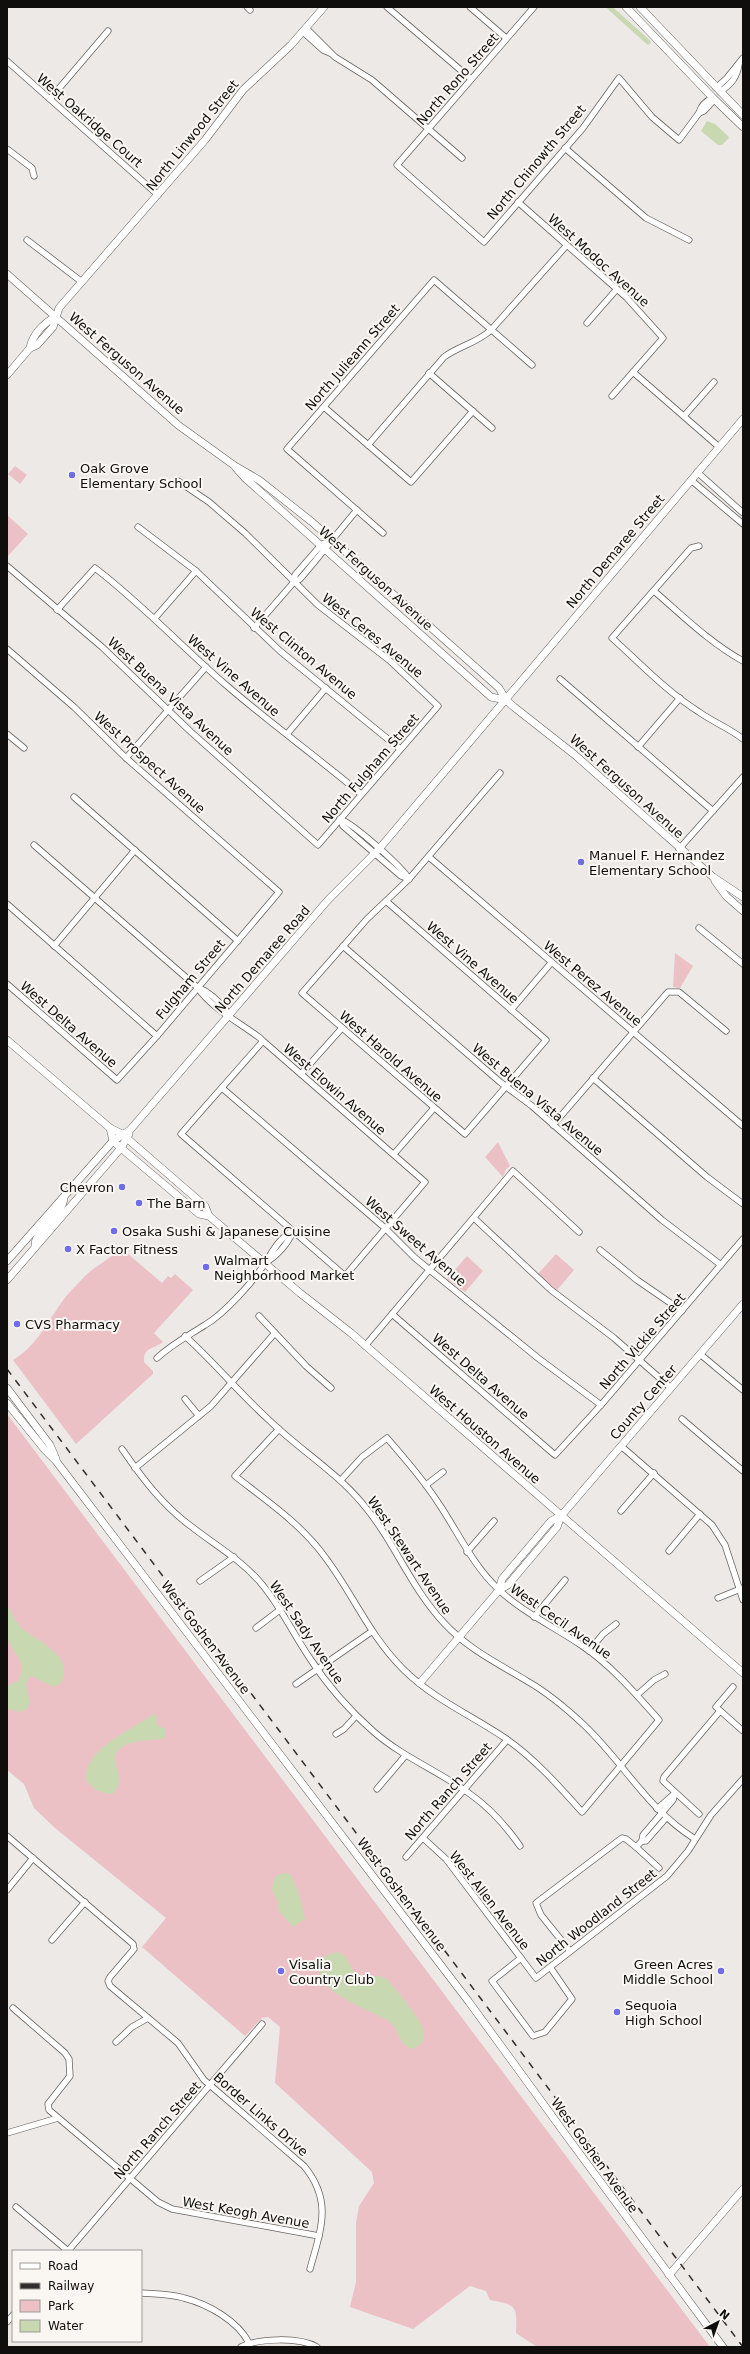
<svg xmlns="http://www.w3.org/2000/svg" width="750" height="2354" font-family="'DejaVu Sans',sans-serif">
  <style>
    .green { fill: #ebc1c6 }
    .water { fill: #c8d9b2 }
    .lines { fill: none; stroke-linecap: round; stroke-linejoin: round }
    .canal { stroke: #c8d9b2; stroke-width: 5 }
    .street-casing { stroke: #676460; stroke-width: 7 }
    .secondary-casing { stroke: #676460; stroke-width: 8 }
    .street { stroke: #fff; stroke-width: 5.5 }
    .secondary { stroke: #fff; stroke-width: 7 }
    .rail { stroke: #2f2e2c; stroke-width: 1.5; stroke-dasharray: 7 7; stroke-linecap: butt }
    .poi-dot { fill: #706ce7; stroke: #faf7f3; stroke-width: 1.5 }
    .labels { text-anchor: middle; stroke-width: 4; stroke-linejoin: round; paint-order: stroke }
    .street-label { font-size: 13px; fill: #0f0e0c; stroke: #faf7f3 }
    .poi-label { font-size: 13px; fill: #0f0e0c; stroke: #faf7f3; text-anchor: start }
  </style>
  <rect width="100%" height="100%" fill="#ede9e6"/>
  <g class="green">
    <path d="M 15,466 L 27,475 L 20,484 L 8,474 Z"/>
    <path d="M 7,515 L 28,534 L 7,557 Z"/>
    <path d="M 675,953 L 693,966 L 680,988 L 673,987 Z"/>
    <path d="M 498,1142 L 510,1166 L 506,1169 L 503,1177 L 485,1157 Z"/>
    <path d="M 121,1248 L 162,1283 L 168,1276 L 171,1278 L 175,1274 L 193,1290 L 154,1333 L 163,1342 C 154,1349 143,1347 144,1362 L 153,1371 L 153,1374 L 76,1444 L 13,1360 C 37,1346 48,1321 64,1299 C 70,1291 78,1284 85,1276 C 96,1265 111,1259 121,1248 Z"/>
    <path d="M 556,1254 L 574,1270 L 557,1290 L 538,1274 Z"/>
    <path d="M 467,1256 L 483,1271 L 465,1292 L 447,1279 Z"/>
    <path d="M 7,1414 L 710,2347 L 537,2347 L 516,2333 C 517,2306 517,2305 490,2300 L 486,2291 L 470,2286 L 413,2329 L 350,2307 L 356,2282 L 356,2223 L 359,2206 L 374,2183 L 372,2172 L 275,2083 L 280,2027 L 268,2017 L 262,2018 L 245,2036 L 142,1947 L 166,1918 L 55,1828 L 34,1808 L 24,1784 L 7,1770 Z"/>
  </g>
  <g class="water">
    <path d="M 707,121 L 715,124 L 728,136 L 729,138 L 722,145 L 718,145 L 701,131 Z"/>
    <path d="M 7,1603 C 11,1613 16,1623 24,1630 C 40,1642 75,1657 61,1683 L 54,1687 L 32,1676 L 29,1677 L 26,1685 L 30,1703 L 27,1709 L 21,1712 L 7,1709 L 7,1686 L 18,1681 C 29,1664 14,1654 8,1640 C 5,1635 7,1608 7,1603 Z"/>
    <path d="M 154,1714 L 157,1716 L 157,1725 L 165,1729 L 165,1736 L 163,1739 C 148,1741 120,1739 115,1756 C 115,1769 126,1784 112,1794 C 101,1794 93,1789 86,1780 C 83,1750 132,1729 154,1714 Z"/>
    <path d="M 288,1873 C 295,1876 304,1910 305,1919 L 293,1927 L 278,1910 L 278,1901 L 272,1890 L 274,1878 L 280,1874 Z"/>
    <path d="M 339,1952 L 345,1956 L 355,1974 C 365,1980 374,1973 385,1978 C 390,1980 420,2020 422,2026 C 425,2033 425,2038 421,2044 L 414,2049 C 397,2046 401,2031 390,2022 C 376,2011 303,1990 323,1960 C 326,1955 333,1952 339,1952 Z"/>
  </g>
  <g class="lines">
    <path class="canal" d="M 609,7 L 648,42"/>
    <g class="street-casing">
      <g id="street">
        <path d="M 247,7 L 250,10"/>
        <path d="M 387,7 L 471,79"/>
        <path d="M 470,7 L 506,38"/>
        <path d="M 534,7 L 397,165 L 484,242 L 583,128 L 619,78 L 652,117 L 679,140 L 699,113 L 704,111 L 714,100"/>
        <path d="M 306,28 L 335,57 L 372,80 L 462,158"/>
        <path d="M 303,32 L 323,50 L 330,53"/>
        <path d="M 7,61 L 158,195"/>
        <path d="M 716,88 L 727,78 L 743,58"/>
        <path d="M 720,92 C 731,84 737,78 739,64"/>
        <path d="M 50,99 L 108,31"/>
        <path d="M 699,113 C 701,105 705,101 713,98"/>
        <path d="M 565,148 L 646,218 L 689,240"/>
        <path d="M 7,149 L 32,168 L 34,176"/>
        <path d="M 518,202 L 626,297 L 663,338 L 612,396"/>
        <path d="M 27,240 L 82,282"/>
        <path d="M 587,323 L 617,289"/>
        <path d="M 633,372 L 719,447"/>
        <path d="M 429,373 L 492,428"/>
        <path d="M 324,407 L 411,482 L 473,411"/>
        <path d="M 684,416 L 714,382"/>
        <path d="M 368,445 L 444,357 C 459,346 477,343 491,330 L 567,245"/>
        <path d="M 697,472 L 743,513"/>
        <path d="M 691,480 L 743,524"/>
        <path d="M 138,527 L 196,571 L 280,651 L 400,749"/>
        <path d="M 383,533 L 287,449 L 434,280 L 532,365"/>
        <path d="M 699,546 L 691,548 L 612,638 C 640,663 667,692 699,712 C 713,722 729,728 743,739"/>
        <path d="M 7,566 L 102,647 L 191,732 L 318,845 L 438,706 L 389,660 L 318,605 L 245,533 L 209,502 L 178,481"/>
        <path d="M 294,582 L 295,575 L 321,545 L 331,539"/>
        <path d="M 654,591 C 682,615 710,643 743,661"/>
        <path d="M 57,610 L 95,568 C 142,604 182,647 226,685 C 270,723 317,757 361,794"/>
        <path d="M 155,618 L 196,571"/>
        <path d="M 254,628 L 294,582 L 300,579 C 320,556 337,533 357,510"/>
        <path d="M 7,649 L 74,707 L 126,758 L 279,892 L 157,1036 L 117,1080 L 7,984"/>
        <path d="M 560,679 L 713,811"/>
        <path d="M 7,734 L 24,748"/>
        <path d="M 287,734 L 326,688"/>
        <path d="M 638,747 L 680,698"/>
        <path d="M 126,758 L 206,667"/>
        <path d="M 74,797 L 238,941"/>
        <path d="M 340,819 L 343,826 L 401,876 L 409,879"/>
        <path d="M 340,819 C 354,824 402,867 409,879"/>
        <path d="M 34,845 L 197,987 C 212,1009 239,1022 260,1038 L 263,1041 L 425,1182 L 345,1276 L 181,1134 L 263,1041"/>
        <path d="M 679,849 L 743,777"/>
        <path d="M 429,857 L 743,1126"/>
        <path d="M 386,901 L 546,1040 L 465,1134 L 302,993 L 367,919 L 409,879 L 500,773"/>
        <path d="M 7,904 L 157,1036"/>
        <path d="M 699,928 L 743,964"/>
        <path d="M 54,946 L 135,850"/>
        <path d="M 343,946 L 500,1082 L 532,1106 L 662,1220 L 721,1265"/>
        <path d="M 197,987 C 210,992 220,1002 228,1013"/>
        <path d="M 511,1010 L 551,963"/>
        <path d="M 301,1074 L 342,1028"/>
        <path d="M 593,1078 L 707,1177 L 743,1204"/>
        <path d="M 222,1088 L 385,1228 L 415,1258 L 538,1358 L 601,1405"/>
        <path d="M 553,1125 L 668,992 L 679,992 L 726,1031"/>
        <path d="M 394,1154 L 434,1108"/>
        <path d="M 474,1218 L 551,1290 L 614,1338 L 671,1388"/>
        <path d="M 600,1250 L 637,1280 L 682,1311"/>
        <path d="M 265,1263 C 277,1256 288,1244 293,1231"/>
        <path d="M 392,1314 L 555,1455 L 601,1405 L 743,1239"/>
        <path d="M 259,1316 L 306,1366 L 331,1388"/>
        <path d="M 185,1336 C 215,1363 240,1394 270,1421 C 300,1450 335,1471 362,1503 C 394,1540 410,1587 444,1623 C 468,1649 497,1663 527,1681 C 548,1693 567,1709 584,1725 C 625,1764 646,1808 695,1839"/>
        <path d="M 365,1346 L 513,1171 L 579,1232"/>
        <path d="M 700,1354 L 743,1390"/>
        <path d="M 157,1358 C 172,1344 188,1336 205,1325 C 224,1314 253,1282 265,1263 C 273,1251 279,1238 293,1231"/>
        <path d="M 185,1399 L 199,1416"/>
        <path d="M 682,1419 L 743,1471"/>
        <path d="M 279,1429 L 235,1476 C 267,1501 301,1524 325,1557 C 353,1594 369,1635 403,1669 C 433,1699 471,1715 505,1738 C 535,1759 558,1785 582,1812 L 659,1720 C 635,1693 611,1665 581,1645 C 553,1626 522,1612 498,1589 C 473,1565 460,1536 441,1507 C 425,1482 406,1460 387,1438 L 362,1457 L 341,1480"/>
        <path d="M 621,1446 L 712,1525 L 725,1545 L 743,1600"/>
        <path d="M 122,1449 C 142,1478 163,1506 192,1527 C 215,1545 240,1559 260,1582 C 280,1605 292,1632 309,1657 C 327,1685 349,1710 374,1732 C 404,1758 439,1771 470,1794 C 490,1808 506,1826 520,1846"/>
        <path d="M 135,1468 L 211,1406 L 275,1333"/>
        <path d="M 426,1485 L 443,1472"/>
        <path d="M 621,1511 L 654,1473"/>
        <path d="M 669,1551 L 700,1514"/>
        <path d="M 467,1552 L 494,1521"/>
        <path d="M 200,1581 L 234,1557"/>
        <path d="M 718,1598 L 743,1588"/>
        <path d="M 534,1617 L 565,1580"/>
        <path d="M 256,1628 L 281,1609"/>
        <path d="M 589,1651 L 603,1634 L 616,1624"/>
        <path d="M 296,1684 L 371,1632"/>
        <path d="M 733,1687 L 716,1707 L 743,1731"/>
        <path d="M 637,1695 L 654,1680 L 665,1674"/>
        <path d="M 336,1734 L 344,1729 L 356,1716"/>
        <path d="M 377,1789 L 405,1756"/>
        <path d="M 699,1814 L 663,1781 L 664,1777 L 720,1711"/>
        <path d="M 7,1836 L 133,1944 L 134,1949 L 110,1977 L 108,1981 L 110,1986 L 178,2043 L 204,2080 L 304,2166 C 333,2201 321,2229 310,2269"/>
        <path d="M 423,1838 L 446,1859 L 536,1978 L 667,1876 L 688,1851 L 711,1815 L 743,1779"/>
        <path d="M 642,1841 L 643,1835 L 673,1800 L 675,1793 L 657,1809"/>
        <path d="M 406,1857 L 507,1740"/>
        <path d="M 659,1868 L 636,1847 L 642,1841 L 646,1841 L 666,1818"/>
        <path d="M 7,1890 L 33,1858"/>
        <path d="M 52,1940 L 85,1902"/>
        <path d="M 570,1951 L 541,1915 L 536,1903 L 622,1838 L 626,1839 L 636,1847"/>
        <path d="M 521,1958 L 492,1981 L 533,2036 L 545,2032 L 572,1999 L 550,1967"/>
        <path d="M 13,2008 L 65,2053 L 69,2059 L 70,2076 L 48,2104 L 49,2110 L 158,2202 L 172,2209 L 319,2236"/>
        <path d="M 116,2042 L 132,2027 L 148,2018"/>
        <path d="M 7,2133 L 58,2118"/>
        <path d="M 16,2207 L 68,2251"/>
        <path d="M 68,2251 L 262,2024"/>
        <path d="M 141,2293 C 155,2294 171,2294 184,2298 C 208,2304 238,2321 249,2343"/>
        <path d="M 7,2322 L 13,2315"/>
        <path d="M 241,2347 C 259,2338 299,2337 317,2347"/>
      </g>
    </g>
    <g class="secondary-casing">
      <g id="secondary">
        <path d="M 626,7 L 713,98 L 743,127"/>
        <path d="M 640,7 L 743,115"/>
        <path d="M 7,274 L 178,425 L 235,466 L 259,480 L 312,522 L 499,688 L 506,700 L 514,707 L 575,755 L 713,877 L 743,897"/>
        <path d="M 30,348 C 32,335 44,323 55,317"/>
        <path d="M 7,375 L 30,348 L 37,345 L 53,327 L 59,308 L 205,140 L 243,90 L 291,45 L 324,7"/>
        <path d="M 236,468 L 245,478 L 491,697 L 506,700"/>
        <path d="M 715,881 L 726,896 L 743,911"/>
        <path d="M 7,1040 L 110,1128 L 122,1134 L 205,1206 L 209,1216"/>
        <path d="M 110,1128 L 113,1141 L 121,1148 L 199,1214 L 209,1216 L 300,1293 L 351,1333 L 743,1673"/>
        <path d="M 35,1245 C 35,1230 62,1218 64,1198"/>
        <path d="M 7,1261 L 113,1141 L 130,1130 L 328,900 L 379,849 L 743,419"/>
        <path d="M 7,1280 L 121,1148 L 129,1134"/>
        <path d="M 7,1388 L 50,1445 L 56,1459"/>
        <path d="M 7,1403 L 45,1450 L 56,1461 L 469,2002 L 571,2142 L 723,2347"/>
        <path d="M 499,1590 L 502,1579 L 551,1521 L 561,1516"/>
        <path d="M 420,1683 L 499,1590 L 508,1585 L 557,1527 L 561,1516 L 743,1304"/>
        <path d="M 669,2275 L 743,2189"/>
      </g>
    </g>
    <use href="#street" class="street"/>
    <use href="#secondary" class="secondary"/>
    <path class="rail" d="M 7,1369 L 743,2347"/>
  </g>
  <g class="poi-dot">
    <circle cx="72" cy="475" r="4"/>
    <circle cx="581" cy="862" r="4"/>
    <circle cx="122" cy="1187" r="4"/>
    <circle cx="139" cy="1203" r="4"/>
    <circle cx="114" cy="1231" r="4"/>
    <circle cx="68" cy="1249" r="4"/>
    <circle cx="206" cy="1267" r="4"/>
    <circle cx="17" cy="1324" r="4"/>
    <circle cx="281" cy="1971" r="4"/>
    <circle cx="721" cy="1971" r="4"/>
    <circle cx="617" cy="2012" r="4"/>
  </g>
  <g class="labels">
    <g class="street-label">
      <text transform="translate(457 79) rotate(-49)" y="5">North Rono Street</text>
      <text transform="translate(90 120) rotate(41)" y="5">West Oakridge Court</text>
      <text transform="translate(192 135) rotate(-51)" y="5">North Linwood Street</text>
      <text transform="translate(536 162) rotate(-50)" y="5">North Chinowth Street</text>
      <text transform="translate(599 260) rotate(42)" y="5">West Modoc Avenue</text>
      <text transform="translate(352 357) rotate(-49)" y="5">North Julieann Street</text>
      <text transform="translate(127 363) rotate(41)" y="5">West Ferguson Avenue</text>
      <text transform="translate(615 551) rotate(-50)" y="5">North Demaree Street</text>
      <text transform="translate(376 578) rotate(42)" y="5">West Ferguson Avenue</text>
      <text transform="translate(373 635) rotate(39)" y="5">West Ceres Avenue</text>
      <text transform="translate(304 653) rotate(40)" y="5">West Clinton Avenue</text>
      <text transform="translate(234 675) rotate(41)" y="5">West Vine Avenue</text>
      <text transform="translate(171 696) rotate(43)" y="5">West Buena Vista Avenue</text>
      <text transform="translate(150 762) rotate(42)" y="5">West Prospect Avenue</text>
      <text transform="translate(370 768) rotate(-49)" y="5">North Fulgham Street</text>
      <text transform="translate(627 786) rotate(42)" y="5">West Ferguson Avenue</text>
      <text transform="translate(262 959) rotate(-49)" y="5">North Demaree Road</text>
      <text transform="translate(473 962) rotate(41)" y="5">West Vine Avenue</text>
      <text transform="translate(190 979) rotate(-50)" y="5">Fulgham Street</text>
      <text transform="translate(593 983) rotate(40)" y="5">West Perez Avenue</text>
      <text transform="translate(69 1024) rotate(41)" y="5">West Delta Avenue</text>
      <text transform="translate(391 1056) rotate(41)" y="5">West Harold Avenue</text>
      <text transform="translate(335 1089) rotate(41)" y="5">West Elowin Avenue</text>
      <text transform="translate(538 1099) rotate(40)" y="5">West Buena Vista Avenue</text>
      <text transform="translate(416 1241) rotate(41)" y="5">West Sweet Avenue</text>
      <text transform="translate(642 1341) rotate(-49)" y="5">North Vickie Street</text>
      <text transform="translate(481 1376) rotate(41)" y="5">West Delta Avenue</text>
      <text transform="translate(643 1402) rotate(-49)" y="5">County Center</text>
      <text transform="translate(485 1434) rotate(41)" y="5">West Houston Avenue</text>
      <text transform="translate(410 1555) rotate(56)" y="5">West Stewart Avenue</text>
      <text transform="translate(561 1621) rotate(35)" y="5">West Cecil Avenue</text>
      <text transform="translate(307 1632) rotate(56)" y="5">West Sady Avenue</text>
      <text transform="translate(206 1637) rotate(53)" y="5">West Goshen Avenue</text>
      <text transform="translate(448 1791) rotate(-49)" y="5">North Ranch Street</text>
      <text transform="translate(402 1894) rotate(53)" y="5">West Goshen Avenue</text>
      <text transform="translate(490 1900) rotate(52)" y="5">West Allen Avenue</text>
      <text transform="translate(596 1917) rotate(-38)" y="5">North Woodland Street</text>
      <text transform="translate(261 2114) rotate(41)" y="5">Border Links Drive</text>
      <text transform="translate(157 2130) rotate(-49)" y="5">North Ranch Street</text>
      <text transform="translate(595 2155) rotate(54)" y="5">West Goshen Avenue</text>
      <text transform="translate(246 2212) rotate(10)" y="5">West Keogh Avenue</text>
    </g>
    <g class="poi-label">
      <text x="80" y="473">Oak Grove<tspan x="80" dy="15">Elementary School</tspan></text>
      <text x="589" y="860">Manuel F. Hernandez<tspan x="589" dy="15">Elementary School</tspan></text>
      <text x="114" y="1192" text-anchor="end">Chevron</text>
      <text x="147" y="1208">The Barn</text>
      <text x="122" y="1236">Osaka Sushi &amp; Japanese Cuisine</text>
      <text x="76" y="1254">X Factor Fitness</text>
      <text x="214" y="1265">Walmart<tspan x="214" dy="15">Neighborhood Market</tspan></text>
      <text x="25" y="1329">CVS Pharmacy</text>
      <text x="289" y="1969">Visalia<tspan x="289" dy="15">Country Club</tspan></text>
      <text x="713" y="1969" text-anchor="end">Green Acres<tspan x="713" dy="15">Middle School</tspan></text>
      <text x="625" y="2010">Sequoia<tspan x="625" dy="15">High School</tspan></text>
    </g>
  </g>
  <rect width="750" height="2354" fill="none" stroke="#0f0e0c" stroke-width="16"/>
  <rect x="12" y="2250" width="130" height="92" fill="#faf7f3" stroke="#9c9a97"/>
  <rect x="20" y="2263" width="20" height="6" fill="#ffffff" stroke="#9c9a97"/>
  <text x="48" y="2270" font-size="12" fill="#0f0e0c">Road</text>
  <rect x="20" y="2283" width="20" height="6" fill="#2f2e2c" stroke="#9c9a97"/>
  <text x="48" y="2290" font-size="12" fill="#0f0e0c">Railway</text>
  <rect x="20" y="2300" width="20" height="12" fill="#ebc1c6" stroke="#9c9a97"/>
  <text x="48" y="2310" font-size="12" fill="#0f0e0c">Park</text>
  <rect x="20" y="2320" width="20" height="12" fill="#c8d9b2" stroke="#9c9a97"/>
  <text x="48" y="2330" font-size="12" fill="#0f0e0c">Water</text>
  <g transform="translate(718 2322) rotate(41)" stroke="#faf7f3" stroke-width="3" paint-order="stroke">
  <path d="M0-3L7 15L0 10L-7 15Z" fill="#0f0e0c"/>
  <text y="-6" font-size="11" font-weight="bold" text-anchor="middle" fill="#0f0e0c">N</text>
  </g>
</svg>
